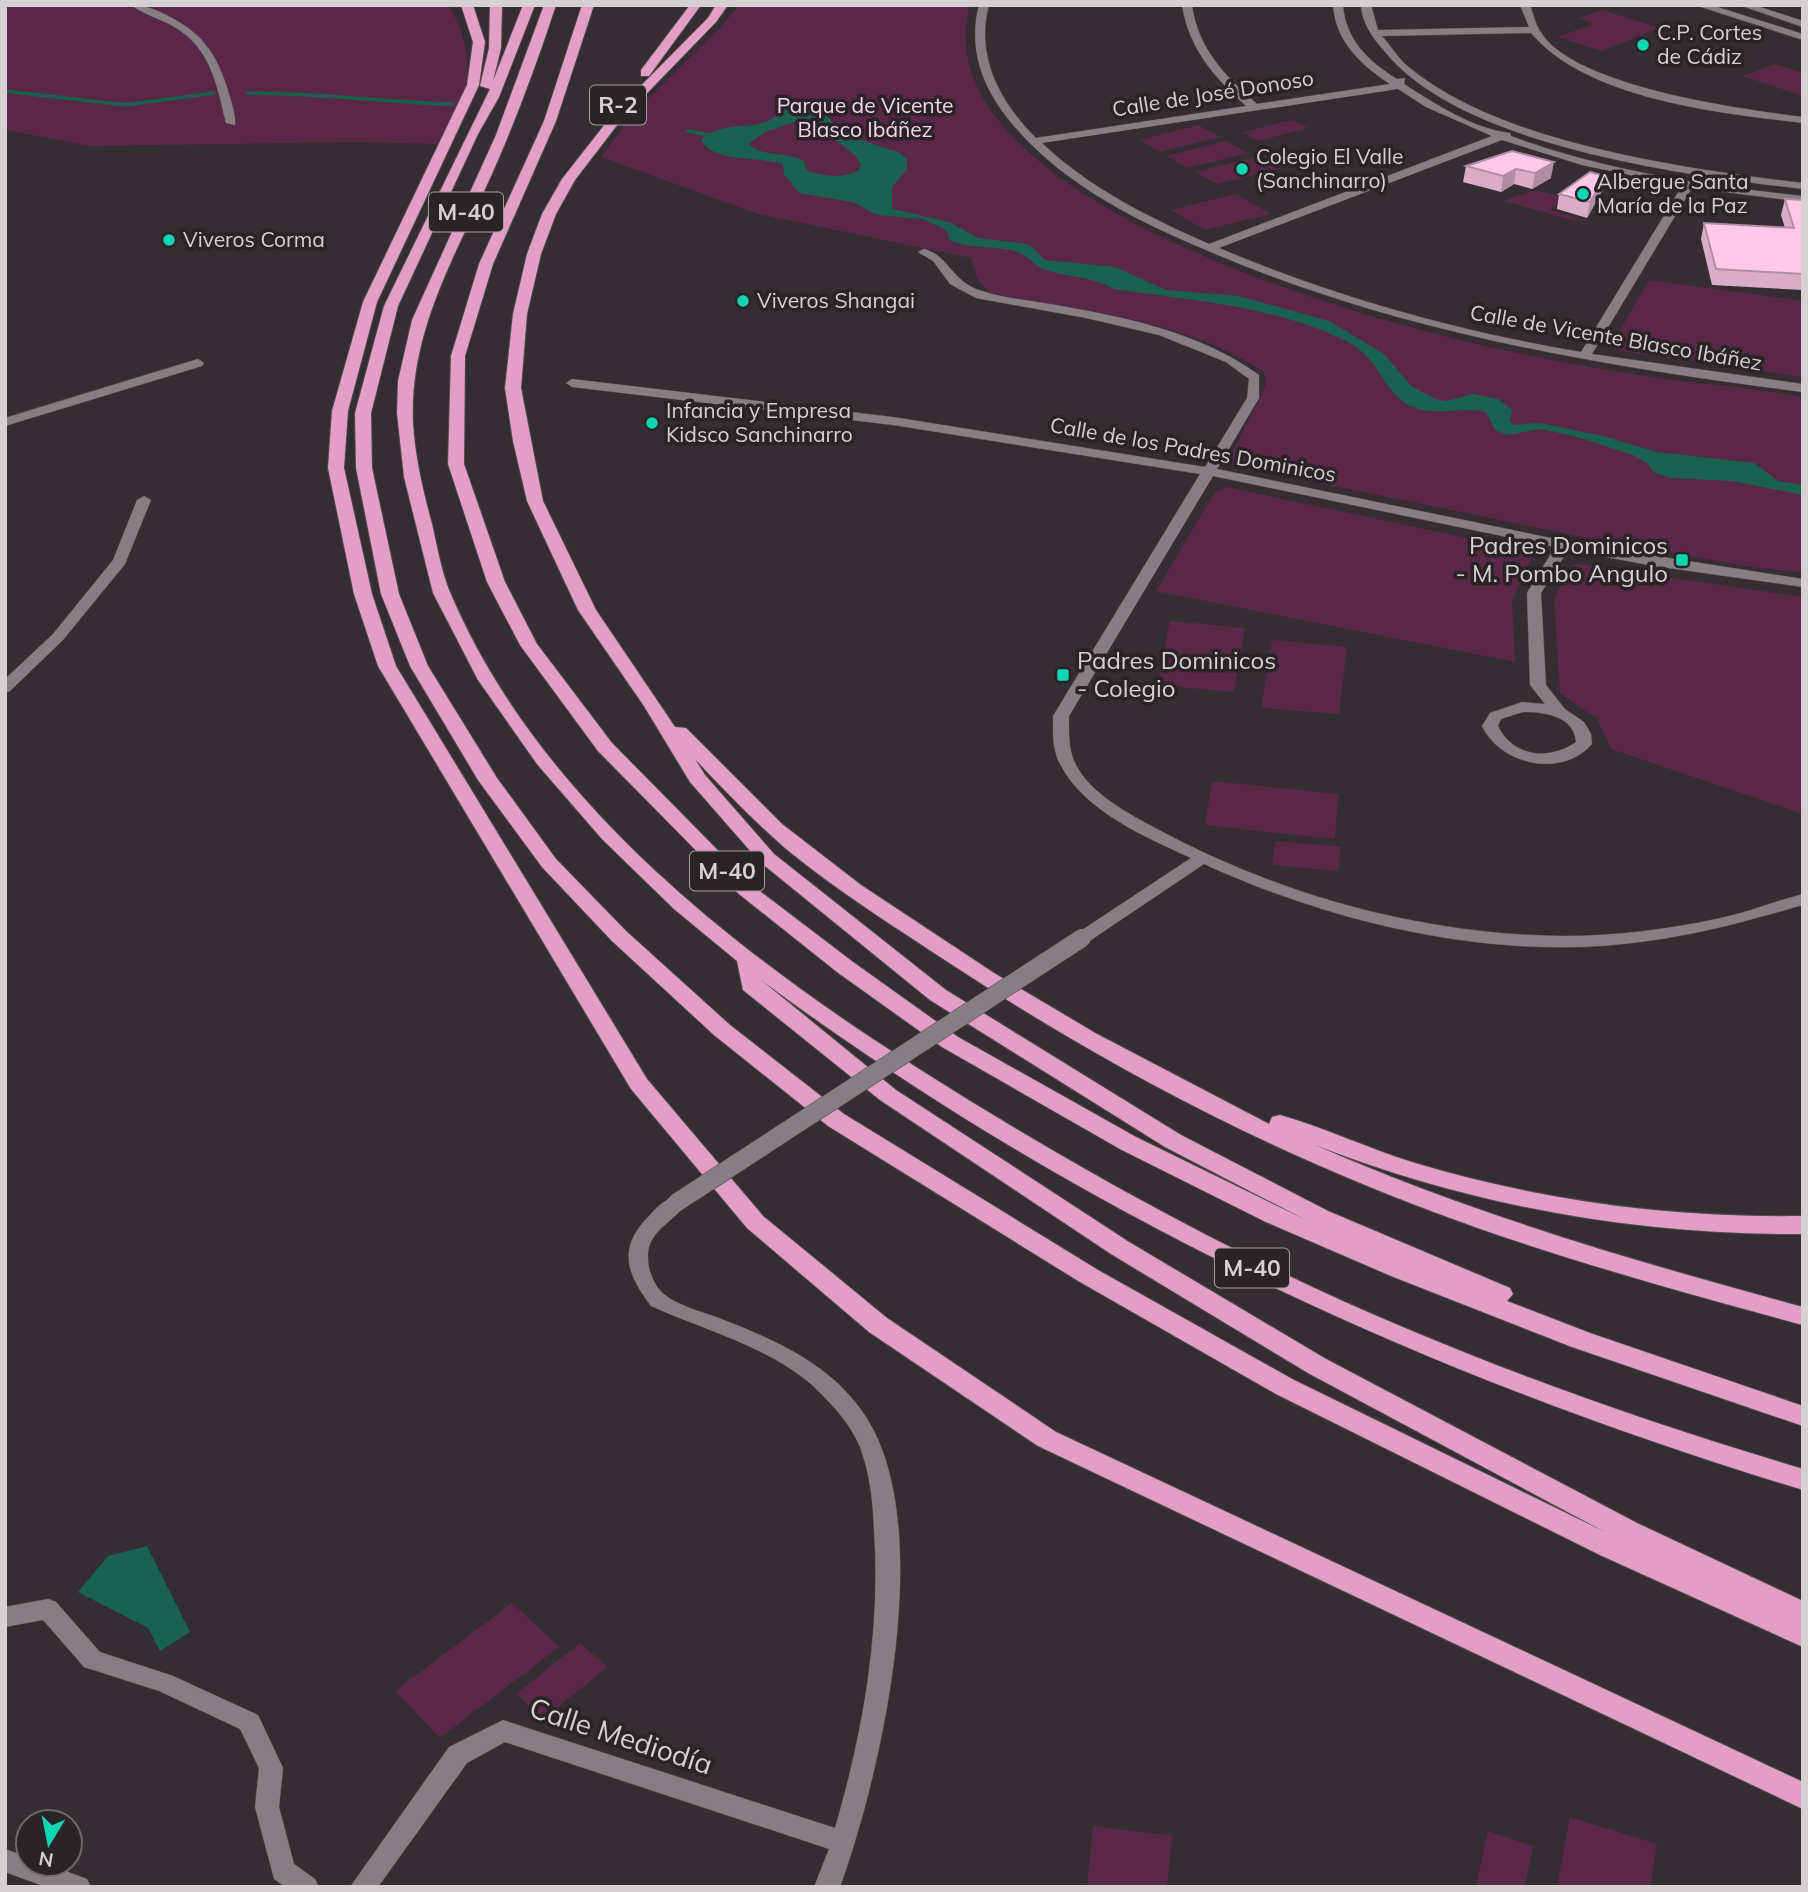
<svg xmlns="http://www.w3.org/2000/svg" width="1808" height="1892" font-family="Mulish,sans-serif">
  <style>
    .green { fill: #5b2749 }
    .water { fill: #196253; fill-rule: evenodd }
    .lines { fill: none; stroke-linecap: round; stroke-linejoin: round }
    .stream { stroke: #196253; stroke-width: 3.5 }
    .minor-casing { stroke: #504a4d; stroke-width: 1 }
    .highway-casing { stroke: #504a4d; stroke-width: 2 }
    .minor { fill: #877e83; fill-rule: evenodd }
    .highway { fill: #e39ec8; fill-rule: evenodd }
    .minor-bridge-casing { stroke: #504a4d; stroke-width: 19; stroke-linecap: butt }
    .minor-bridge { stroke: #877e83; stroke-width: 18 }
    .wall { fill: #dbacc8 }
    .shaded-wall { fill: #b28ca3 }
    .building { fill: #ffc8e9; stroke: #b28ca3; stroke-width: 2 }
    .poi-dot { fill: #12d5b4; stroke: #2a2427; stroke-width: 2.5 }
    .labels { text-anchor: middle; stroke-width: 7; stroke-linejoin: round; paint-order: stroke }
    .far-poi-label { font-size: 21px; fill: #d5d1d3; stroke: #2a2427; text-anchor: start }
    .far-street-label { font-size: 21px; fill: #d5d1d3; stroke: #2a2427 }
    .far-park-label { font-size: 21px; fill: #f9d5ea; stroke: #2a2427 }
    .shield { fill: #2a2427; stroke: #a29d9f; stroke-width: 2 }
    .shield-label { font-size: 23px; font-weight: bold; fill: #d5d1d3 }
    .poi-label { font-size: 24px; fill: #d5d1d3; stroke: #2a2427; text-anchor: end }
    .near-street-label { font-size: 28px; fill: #d5d1d3; stroke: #2a2427 }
  </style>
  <rect width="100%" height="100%" fill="#342d31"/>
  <g class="green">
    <path d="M 5,5 L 448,5 C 465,30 472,65 464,94 C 459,111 448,128 440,144 L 356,142 L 91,146 L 5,130 Z"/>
    <path d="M 739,5 L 970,5 C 917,196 1362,319 1494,348 C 1551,360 1609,371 1666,379 C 1712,386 1758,387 1803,398 L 1803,572 L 1764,569 L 1607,542 L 1227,464 L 1266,385 L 1264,372 C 1185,319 1083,312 991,293 L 978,280 L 971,258 L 758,214 L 601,157 L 634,112 L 721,27 Z"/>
    <path d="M 1602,10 L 1660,28 L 1601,51 L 1558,37 L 1593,24 L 1579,18 Z"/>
    <path d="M 1775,64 L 1803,73 L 1803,96 L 1743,76 Z"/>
    <path d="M 1292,120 L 1308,128 L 1258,141 L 1242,132 Z"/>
    <path d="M 1198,125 L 1220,137 L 1160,152 L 1139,140 Z"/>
    <path d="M 1226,141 L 1248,153 L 1188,168 L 1166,156 Z"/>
    <path d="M 1255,157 L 1278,169 L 1217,184 L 1195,172 Z"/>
    <path d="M 1535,190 L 1563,197 L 1550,210 L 1585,220 L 1576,221 L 1503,201 Z"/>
    <path d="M 1236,194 L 1271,214 L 1205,230 L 1171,210 Z"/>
    <path d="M 1649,280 L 1803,301 L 1803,377 L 1614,350 L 1612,344 Z"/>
    <path d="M 1226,487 L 1524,550 L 1532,558 L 1512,600 L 1515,662 L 1156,591 L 1215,492 Z"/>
    <path d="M 1578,564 L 1803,597 L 1803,814 L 1611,749 L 1597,719 L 1560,693 L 1554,599 L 1571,566 Z"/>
    <path d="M 1170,621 L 1245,628 L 1234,692 L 1157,685 Z"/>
    <path d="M 1272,640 L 1347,647 L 1339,714 L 1261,708 Z"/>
    <path d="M 1212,781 L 1338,794 L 1335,839 L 1205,825 Z"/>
    <path d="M 1275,841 L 1341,847 L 1338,871 L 1272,865 Z"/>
    <path d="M 512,1603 L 559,1647 L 440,1738 L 395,1691 Z"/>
    <path d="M 580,1643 L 608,1667 L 543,1719 L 516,1694 Z"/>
    <path d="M 1570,1817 L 1657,1844 L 1650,1887 L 1557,1887 Z"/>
    <path d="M 1093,1826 L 1172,1836 L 1167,1887 L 1087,1887 Z"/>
    <path d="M 1488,1831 L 1533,1846 L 1525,1887 L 1476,1887 Z"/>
  </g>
  <g class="water">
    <path d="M 816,99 L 840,133 L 900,153 L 907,159 L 907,169 L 892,187 L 892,209 L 949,222 L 978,238 L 1021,243 L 1030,245 L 1045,260 L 1115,267 L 1166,290 L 1239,296 L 1329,321 L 1384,354 L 1411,386 L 1435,399 L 1446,401 L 1473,394 L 1498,399 L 1512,410 L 1510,421 L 1514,425 L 1540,423 L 1603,436 L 1656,452 L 1754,463 L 1778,481 L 1803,485 L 1803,495 L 1733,481 L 1671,478 L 1653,472 L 1648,464 L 1633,455 L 1574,436 L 1541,429 L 1507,435 L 1495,430 L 1486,412 C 1460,405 1432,419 1407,404 C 1380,387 1380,357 1344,340 C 1276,306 1189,300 1114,289 C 1093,277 1069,277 1046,270 C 1033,265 1027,254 1014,251 C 992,245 971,250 950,240 L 946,230 L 923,219 L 878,215 L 852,202 L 799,193 L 784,174 L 783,164 C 760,156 715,164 701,140 C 730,114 759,141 789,104 ZM 800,120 L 810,120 L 856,156 L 861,165 L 858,171 C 840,179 826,176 807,171 L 803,160 C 786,152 762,157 748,144 L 765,132 Z"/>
    <path d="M 147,1546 L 190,1632 L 160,1651 L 148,1628 L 78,1592 L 108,1556 Z"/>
  </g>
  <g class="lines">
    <g class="stream">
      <path d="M 5,91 L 125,105 L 214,93"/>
      <path d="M 248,93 C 316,93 384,102 452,104"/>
      <path d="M 688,131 L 714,136"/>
    </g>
    <g class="minor-casing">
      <g id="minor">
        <path d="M 131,5 C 147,5 159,11 172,18 C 205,35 219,59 229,94 C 232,104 236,116 235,125 L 226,123 C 217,86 211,49 176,28 C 162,19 144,15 131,5 Z"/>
        <path d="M 979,5 L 989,5 C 975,56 1000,102 1036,138 L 1246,106 C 1214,77 1189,49 1182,5 L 1192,5 C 1198,49 1225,76 1257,104 L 1390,84 C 1362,66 1335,41 1333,5 L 1343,5 C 1345,39 1369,62 1397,79 L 1405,78 L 1404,84 C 1434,103 1473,129 1510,133 L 1511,136 C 1605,171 1704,185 1803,196 L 1803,202 L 1692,188 L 1592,354 L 1803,384 L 1803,392 C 1601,366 1401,333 1213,253 C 1141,223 1066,187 1014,126 C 984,91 967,51 979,5 ZM 1398,89 L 1426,107 L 1492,136 L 1209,244 C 1150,218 1089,188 1042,143 ZM 1502,140 L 1582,165 L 1682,186 L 1581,352 C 1457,331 1335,297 1219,248 Z"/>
        <path d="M 1361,5 L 1371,5 L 1378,30 L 1529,27 L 1520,5 L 1530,5 C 1533,13 1535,23 1540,31 C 1573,87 1741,109 1803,117 L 1803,123 C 1720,113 1588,100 1531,33 L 1382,36 C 1391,46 1399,60 1410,68 C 1502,144 1687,169 1803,183 L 1803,189 C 1685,175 1463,147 1385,52 C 1373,38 1362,24 1361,5 Z"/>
        <path d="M 1695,5 L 1711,5 L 1803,34 L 1803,40 Z"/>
        <path d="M 1739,5 L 1754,5 L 1803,21 L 1803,27 Z"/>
        <path d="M 924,249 C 950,256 951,282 982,291 C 1003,298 1028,300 1050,304 C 1124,317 1198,331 1259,375 L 1259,398 L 1217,469 L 1580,544 L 1803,579 L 1803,587 L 1654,566 L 1568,550 L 1541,593 L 1546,685 L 1565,709 L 1584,722 L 1591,734 L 1592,744 C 1563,778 1501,766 1482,726 L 1490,713 L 1522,702 L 1545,704 L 1530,685 L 1527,593 L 1555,547 L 1213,476 L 1069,716 C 1069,732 1068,748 1075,763 C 1089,793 1129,814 1157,829 C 1282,896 1421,934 1563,936 C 1616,936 1670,929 1721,918 C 1749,912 1775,901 1803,894 L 1803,905 C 1751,920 1701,934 1648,941 C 1501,963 1337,925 1204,864 L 1088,942 L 1076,942 L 1073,938 L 1076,934 L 1191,858 C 1145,837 1084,811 1060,764 C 1052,749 1053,732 1053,716 L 1200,474 L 893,425 L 572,387 L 566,383 L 572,379 L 893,417 L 1205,467 L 1247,398 L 1249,379 L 1226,362 L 1159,335 L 1086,318 L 976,298 L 950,284 L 933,261 L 918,252 ZM 1523,712 C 1545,712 1574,716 1576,742 C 1549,761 1513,757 1498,726 L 1501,719 Z"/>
        <path d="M 198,359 L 204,363 L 202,366 L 5,426 L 5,418 Z"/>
        <path d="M 144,496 L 151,500 L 125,564 L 63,640 L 10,691 L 5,693 L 5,679 L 53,634 L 113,560 L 137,500 Z"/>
        <path d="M 676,1196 L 683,1198 L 686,1203 C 676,1220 655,1227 649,1247 C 645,1263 652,1285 665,1295 C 679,1306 703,1312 719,1318 C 775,1340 832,1364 866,1417 C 937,1527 882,1771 840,1887 L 814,1887 L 829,1849 L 505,1742 L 467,1763 L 378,1887 L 350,1887 L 449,1747 L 503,1720 L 835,1828 C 863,1732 881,1631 874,1530 C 873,1503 870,1473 860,1447 C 850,1423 831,1403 812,1385 C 767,1346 704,1330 651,1306 C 626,1273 617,1247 650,1215 C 657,1207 665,1199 676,1196 Z"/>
        <path d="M 48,1599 L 56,1602 L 100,1652 L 173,1676 L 258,1715 L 283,1768 L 279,1807 L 294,1864 L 315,1879 L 319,1887 L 285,1887 L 274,1879 L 255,1807 L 259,1768 L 240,1729 L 159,1691 L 84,1667 L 43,1620 L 5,1627 L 5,1607 Z"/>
        <path d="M 5,1849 L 28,1857 L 28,1864 L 47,1864 L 87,1879 L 91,1887 L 46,1887 L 5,1872 Z"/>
      </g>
    </g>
    <g class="highway-casing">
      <g id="highway">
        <path d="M 461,5 L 473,5 L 485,42 L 479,85 L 377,302 L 348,411 L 344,468 L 372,594 L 396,666 L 647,1079 L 763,1216 L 887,1318 L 1056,1432 L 1803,1782 L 1803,1809 L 1038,1446 L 869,1332 L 747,1228 L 631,1089 L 378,666 L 354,594 L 328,468 L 332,411 L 363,302 L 467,85 L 473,42 Z"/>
        <path d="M 490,5 L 502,5 L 501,48 L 493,81 L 523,5 L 535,5 L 499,97 L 478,134 L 398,306 L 371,413 L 372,468 L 399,594 L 428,666 L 497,778 L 556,859 L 626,931 L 730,1025 L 844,1114 L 1098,1270 L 1294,1380 L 1605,1532 L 1308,1373 L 1111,1254 L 880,1100 L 743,990 L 737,961 L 674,909 L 602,839 L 537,764 L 478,680 L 433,593 L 404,477 L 397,413 L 398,381 L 412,320 L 496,135 L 544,5 L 556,5 C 537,63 516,120 491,176 C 455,256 409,332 413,423 C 415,457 423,491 432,524 C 437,546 441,569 449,590 C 547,823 782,987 990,1113 C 1123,1194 1262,1268 1405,1328 C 1535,1383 1668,1429 1803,1469 L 1803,1490 C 1422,1374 1082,1217 761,980 L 896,1090 L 1129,1242 L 1326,1359 L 1637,1523 L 1803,1601 L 1803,1647 L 1600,1555 L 1276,1394 L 1080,1282 L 828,1126 L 714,1035 L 612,941 L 542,867 L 478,780 L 410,666 L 381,594 L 356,468 L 355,413 L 384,306 L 490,89 L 480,86 L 489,48 Z"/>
        <path d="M 582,5 L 594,5 L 556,121 L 493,264 L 465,356 L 464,464 L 505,582 L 537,644 L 612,743 L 753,886 L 853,962 L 958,1037 L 1136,1137 L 1306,1220 L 1165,1147 L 930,1000 L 760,862 L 690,782 L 644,706 L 578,610 L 527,501 L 513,441 L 505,388 L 513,314 L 527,254 L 542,214 L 562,179 L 613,114 L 708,18 L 716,5 L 728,5 L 716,22 L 621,120 L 575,180 L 556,214 L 541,254 L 527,314 L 521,388 L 543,501 L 596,610 L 675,727 L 686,728 L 782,824 L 861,885 L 994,973 L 1097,1034 L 1269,1124 L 1272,1117 L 1280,1115 C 1326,1128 1369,1149 1415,1163 C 1542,1201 1670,1218 1803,1216 L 1803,1234 C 1635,1235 1472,1206 1315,1145 C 1472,1214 1637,1262 1803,1307 L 1803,1325 C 1648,1283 1493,1240 1346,1177 C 1208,1119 1076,1046 951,964 C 895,927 837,891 785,848 C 753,820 724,790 695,759 L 705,775 L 774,854 L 946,990 L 1181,1135 L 1328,1211 L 1510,1288 L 1513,1294 L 1507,1301 L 1590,1333 L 1803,1406 L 1803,1426 L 1572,1347 L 1391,1276 L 1266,1222 L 1120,1149 L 942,1047 L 837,972 L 739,894 L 598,751 L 520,645 L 487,582 L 448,464 L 451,356 L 479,264 L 544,121 Z"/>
        <path d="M 690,5 L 701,5 L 649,76 L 641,76 L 641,70 Z"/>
      </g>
    </g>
    <use href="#minor" class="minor"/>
    <use href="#highway" class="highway"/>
    <g class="minor-bridge-casing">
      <path id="minor-bridge" d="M 676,1203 L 1082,938"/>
    </g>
    <use href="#minor-bridge" class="minor-bridge"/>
  </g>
  <g class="wall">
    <path d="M 1512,151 L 1551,178 L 1532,189 L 1514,184 L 1501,192 L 1463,182 L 1466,166 Z"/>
    <path d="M 1605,176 L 1602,191 L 1587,218 L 1557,209 L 1559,194 Z"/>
    <path d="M 1785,199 L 1803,200 L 1803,290 L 1712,285 L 1701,239 L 1704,223 L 1785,228 L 1781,215 Z"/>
  </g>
  <g class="shaded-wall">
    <path d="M 1554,162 L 1551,178 L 1532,189 L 1535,173 Z"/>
    <path d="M 1516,169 L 1514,184 L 1501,192 L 1503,176 Z"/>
    <path d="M 1605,176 L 1602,191 L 1587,218 L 1590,202 Z"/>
  </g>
  <g class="building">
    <path d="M 1512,151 L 1554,162 L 1535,173 L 1516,169 L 1503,176 L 1466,166 Z"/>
    <path d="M 1590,172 L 1605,176 L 1590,202 L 1559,194 Z"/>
    <path d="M 1785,199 L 1803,200 L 1803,274 L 1716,269 L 1704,223 L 1794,228 Z"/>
  </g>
  <g class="poi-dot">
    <circle cx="1643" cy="45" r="7"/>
    <circle cx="1242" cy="169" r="7"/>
    <circle cx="1583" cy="194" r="7"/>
    <circle cx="169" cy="240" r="7"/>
    <circle cx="743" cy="301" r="7"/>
    <circle cx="652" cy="423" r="7"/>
    <rect x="1675" y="553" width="14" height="14" rx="3.5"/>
    <rect x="1056" y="668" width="14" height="14" rx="3.5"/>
  </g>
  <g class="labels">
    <g class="far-poi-label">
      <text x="1657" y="40">C.P. Cortes<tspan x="1657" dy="24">de Cádiz</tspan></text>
      <text x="1256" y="164">Colegio El Valle<tspan x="1256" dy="24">(Sanchinarro)</tspan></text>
      <text x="1597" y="189">Albergue Santa<tspan x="1597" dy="24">María de la Paz</tspan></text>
      <text x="183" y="247">Viveros Corma</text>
      <text x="757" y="308">Viveros Shangai</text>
      <text x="666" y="418">Infancia y Empresa<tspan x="666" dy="24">Kidsco Sanchinarro</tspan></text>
    </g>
    <g class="far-street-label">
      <text transform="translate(1213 94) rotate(-9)" y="7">Calle de José Donoso</text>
      <text transform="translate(1616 338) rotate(10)" y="7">Calle de Vicente Blasco Ibáñez</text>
      <text transform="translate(1193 450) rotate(10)" y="7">Calle de los Padres Dominicos</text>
    </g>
    <g class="far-park-label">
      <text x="865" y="113">Parque de Vicente<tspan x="865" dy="24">Blasco Ibáñez</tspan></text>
    </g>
    <g class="shield">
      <rect x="590" y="85.5" width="56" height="39" rx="5"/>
      <rect x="429" y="192.5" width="74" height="39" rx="5"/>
      <rect x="690" y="851.5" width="74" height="39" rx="5"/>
      <rect x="1215" y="1248.5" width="74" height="39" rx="5"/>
    </g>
    <g class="shield-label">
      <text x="618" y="113">R-2</text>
      <text x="466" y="220">M-40</text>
      <text x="727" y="879">M-40</text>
      <text x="1252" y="1276">M-40</text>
    </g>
    <g class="poi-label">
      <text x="1668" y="554">Padres Dominicos<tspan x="1668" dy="28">- M. Pombo Angulo</tspan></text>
      <text x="1077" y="669" text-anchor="start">Padres Dominicos<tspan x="1077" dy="28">- Colegio</tspan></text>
    </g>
    <g class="near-street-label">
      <text transform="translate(621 1736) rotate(18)" y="10">Calle Mediodía</text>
    </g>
  </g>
  <rect width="1808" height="1892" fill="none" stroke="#d5d1d3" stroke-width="14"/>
  <g transform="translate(49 1843) rotate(190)"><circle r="33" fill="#2a2427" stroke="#6e696c" stroke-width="2"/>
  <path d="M0-5L12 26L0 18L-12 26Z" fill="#12d5b4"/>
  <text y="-10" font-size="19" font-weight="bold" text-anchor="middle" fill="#d5d1d3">N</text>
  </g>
</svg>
